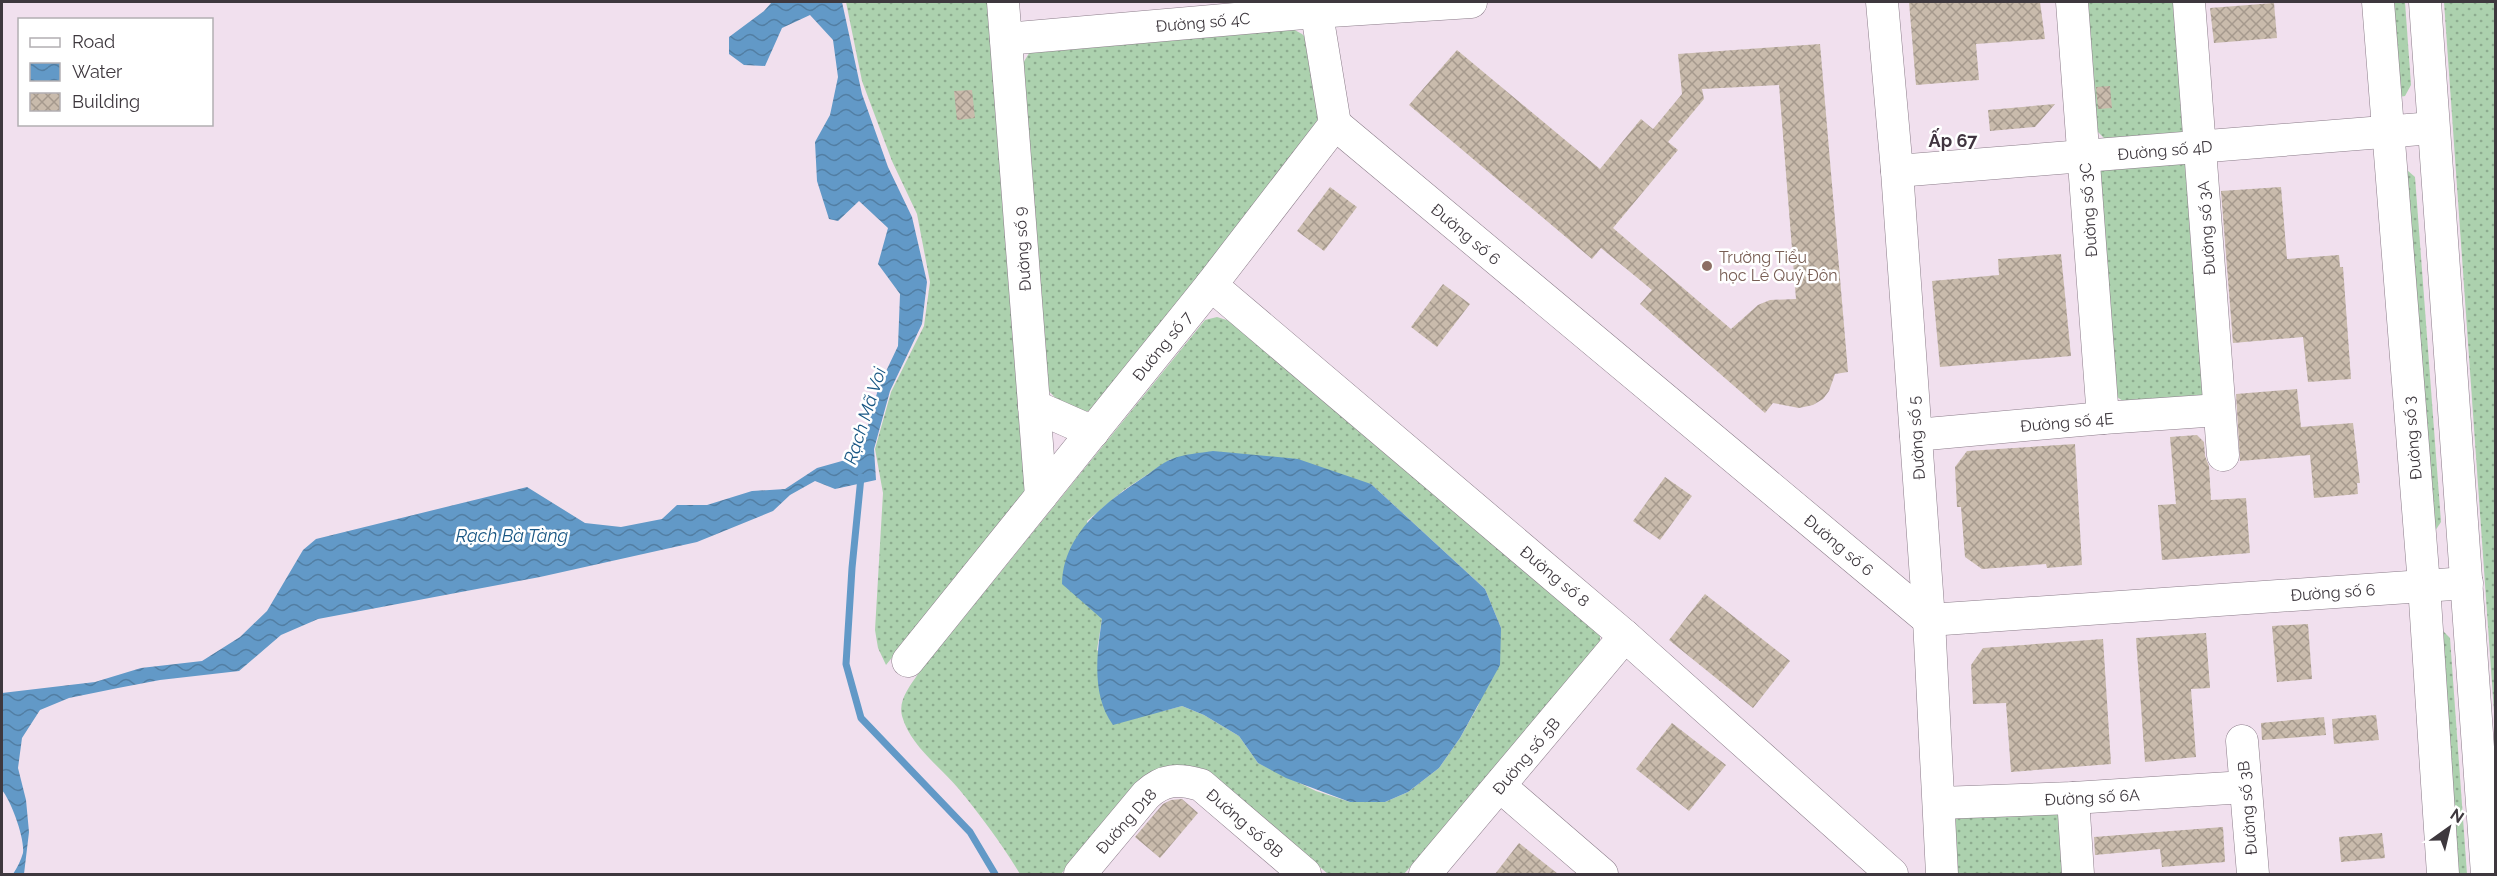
<svg xmlns="http://www.w3.org/2000/svg" width="2497" height="876" font-family="Raleway,sans-serif">
  <style>
    .grass { fill: url(#grass-dots); fill-rule: evenodd }
    .water { fill: url(#water-waves) }
    .lines { fill: none; stroke-linecap: round; stroke-linejoin: round }
    .stream { stroke: #6299c7; stroke-width: 7 }
    .building { fill: url(#building-cross-hatch); fill-rule: evenodd }
    .minor-casing { stroke: #8b7c89; stroke-width: 33 }
    .minor { stroke: #fff; stroke-width: 32 }
    .education-dot { fill: #8d6e63; stroke: #fff; stroke-width: 2 }
    .labels { text-anchor: middle; stroke-width: 5; stroke-linejoin: round; paint-order: stroke }
    .street-label { font-size: 16px; fill: #3e383e; stroke: #fff }
    .education-label { font-size: 16px; fill: #785e54; stroke: #fff; text-anchor: start }
    .neighbourhood-label { font-size: 18px; font-weight: bold; fill: #40343f; stroke: #fff }
    .water-label { font-size: 18px; font-style: italic; fill: #195784; stroke: #fff }
  </style>
  <defs>
    <pattern id="grass-dots" width="8" height="8" patternUnits="userSpaceOnUse" patternTransform="scale(1.5)"><rect width="8" height="8" fill="#acd1ae"/><path d="M2 2h.1M6 6h.1" fill="none" stroke="#8dab8f" stroke-width="1.8" stroke-linecap="round"/></pattern>
    <pattern id="water-waves" width="16" height="10" patternUnits="userSpaceOnUse" patternTransform="scale(1.5)"><rect width="16" height="10" fill="#6299c7"/><path d="M0 5q4-4 8 0t8 0" fill="none" stroke="#527ea3"/></pattern>
    <pattern id="building-cross-hatch" width="8" height="8" patternUnits="userSpaceOnUse" patternTransform="scale(1.5)"><rect width="8" height="8" fill="#c9bbac"/><path d="M0 0l8 8M0 8l8-8" fill="none" stroke="#a5998d"/></pattern>
  </defs>
  <rect width="100%" height="100%" fill="#f1e0ee"/>
  <g class="grass">
    <path d="M 846,2 L 992,2 L 1030,488 L 886,665 L 878,648 L 875,630 L 883,493 L 875,449 L 891,392 L 924,326 L 930,282 L 917,214 L 892,161 L 862,81 Z"/>
    <path d="M 2081,2 L 2182,2 L 2188,126 L 2182,134 L 2105,139 L 2098,132 L 2092,120 Z"/>
    <path d="M 2385,2 L 2405,2 L 2411,85 L 2405,96 L 2399,97 Z"/>
    <path d="M 2444,2 L 2495,2 L 2495,726 Z"/>
    <path d="M 1289,27 L 1302,34 L 1311,43 L 1318,118 L 1312,134 L 1093,410 L 1078,413 C 1063,405 1052,397 1043,383 L 1020,68 L 1031,50 Z"/>
    <path d="M 2183,160 L 2189,166 L 2205,394 L 2198,399 L 2126,403 L 2117,397 L 2096,177 L 2102,167 Z"/>
    <path d="M 2407,170 L 2415,177 L 2441,522 L 2435,531 L 2402,171 Z"/>
    <path d="M 1217,317 L 1233,322 L 1600,631 L 1600,647 L 1404,874 L 1328,874 L 1220,782 L 1144,779 L 1061,874 L 1020,874 C 1002,844 981,816 958,788 C 939,766 910,745 902,716 C 898,700 910,686 918,674 L 1205,320 ZM 1171,459 L 1371,484 L 1485,589 L 1501,628 L 1478,706 L 1460,738 L 1439,768 L 1408,792 L 1385,802 L 1350,802 L 1316,791 L 1258,763 L 1239,736 L 1204,715 L 1182,706 L 1159,712 L 1097,650 L 1102,619 L 1087,521 L 1124,490 Z"/>
    <path d="M 2438,631 L 2443,631 L 2450,638 L 2467,874 L 2450,874 Z"/>
    <path d="M 2059,808 L 2069,874 L 1953,874 L 1953,819 L 1957,813 Z"/>
  </g>
  <g class="water">
    <path d="M 772,2 L 842,2 L 862,94 L 888,167 L 912,217 L 927,282 L 922,324 L 890,391 L 874,449 L 876,480 L 835,489 L 815,481 L 790,495 L 773,511 L 697,542 L 540,577 L 318,619 L 281,635 L 239,671 L 160,680 L 118,688 L 69,698 L 40,710 L 22,738 L 18,768 L 26,800 L 29,832 L 24,874 L 13,874 C 17,868 21,860 23,853 C 25,838 11,801 2,790 L 2,693 L 95,682 L 141,668 L 202,661 L 240,637 L 267,611 L 303,550 L 316,539 L 527,487 L 585,523 L 621,527 L 662,519 L 677,505 L 707,505 L 752,491 L 785,489 L 817,468 L 849,459 L 861,450 L 879,386 L 898,346 L 900,294 L 878,264 L 888,228 L 859,201 L 838,221 L 829,219 L 817,181 L 815,142 L 830,115 L 838,77 L 833,40 L 810,15 L 782,28 L 765,66 L 744,65 L 729,54 L 729,37 L 764,11 Z"/>
    <path d="M 1213,451 L 1298,459 L 1371,484 L 1485,589 L 1501,628 L 1500,665 L 1460,738 L 1439,768 L 1408,792 L 1385,802 L 1350,802 L 1286,778 L 1258,763 L 1239,736 L 1204,715 L 1182,706 L 1113,725 C 1091,695 1097,653 1102,619 L 1062,584 C 1063,535 1103,504 1141,479 C 1151,473 1161,463 1172,459 C 1184,454 1200,453 1213,451 Z"/>
  </g>
  <g class="lines">
    <path class="stream" d="M 861,477 L 852,568 L 846,664 L 861,718 L 970,832 L 995,874"/>
  </g>
  <g class="building">
    <path d="M 1909,2 L 2040,2 L 2045,39 L 1976,44 L 1979,80 L 1916,85 Z"/>
    <path d="M 2274,3 L 2277,38 L 2214,43 L 2210,8 Z"/>
    <path d="M 1820,44 L 1848,372 L 1835,374 L 1829,391 L 1823,399 L 1813,405 L 1799,408 L 1773,403 L 1765,413 L 1640,304 L 1652,290 L 1601,248 L 1592,259 L 1409,105 L 1457,50 L 1600,169 L 1641,119 L 1653,129 L 1682,94 L 1678,54 ZM 1779,85 L 1796,299 L 1770,300 L 1758,305 L 1731,329 L 1613,228 L 1678,150 L 1668,142 L 1704,99 L 1702,89 Z"/>
    <path d="M 2110,86 L 2112,108 L 2098,109 L 2096,87 Z"/>
    <path d="M 972,90 L 975,118 L 957,120 L 954,91 Z"/>
    <path d="M 2055,104 L 2035,127 L 1990,131 L 1988,110 Z"/>
    <path d="M 1330,187 L 1357,207 L 1324,251 L 1297,231 Z"/>
    <path d="M 2281,187 L 2287,259 L 2339,255 L 2340,267 L 2343,267 L 2351,379 L 2308,382 L 2303,337 L 2233,343 L 2221,191 Z"/>
    <path d="M 2061,254 L 2071,356 L 1940,367 L 1932,281 L 1999,275 L 1998,259 Z"/>
    <path d="M 1443,284 L 1470,304 L 1437,347 L 1411,327 Z"/>
    <path d="M 2297,389 L 2301,427 L 2353,423 L 2360,483 L 2357,483 L 2358,494 L 2314,498 L 2310,455 L 2240,461 L 2236,394 Z"/>
    <path d="M 2197,435 L 2204,442 L 2205,456 L 2209,466 L 2211,500 L 2246,498 L 2250,553 L 2162,560 L 2158,505 L 2176,504 L 2170,437 Z"/>
    <path d="M 2075,444 L 2082,565 L 2047,568 L 2046,564 L 1982,569 L 1965,557 L 1961,507 L 1957,507 L 1955,467 L 1967,451 Z"/>
    <path d="M 1665,477 L 1692,496 L 1660,540 L 1633,521 Z"/>
    <path d="M 1705,594 L 1790,661 L 1753,708 L 1669,640 Z"/>
    <path d="M 2308,624 L 2312,679 L 2277,682 L 2272,626 Z"/>
    <path d="M 2206,633 L 2210,688 L 2191,689 L 2196,757 L 2145,762 L 2136,638 Z"/>
    <path d="M 2103,639 L 2111,764 L 2011,772 L 2006,703 L 1973,704 L 1971,665 L 1983,648 Z"/>
    <path d="M 2376,715 L 2379,740 L 2334,744 L 2332,719 Z"/>
    <path d="M 2324,717 L 2326,735 L 2262,740 L 2261,723 Z"/>
    <path d="M 1672,723 L 1726,765 L 1689,811 L 1636,769 Z"/>
    <path d="M 1182,799 L 1198,813 L 1160,858 L 1135,837 L 1163,804 L 1171,800 Z"/>
    <path d="M 2223,827 L 2225,862 L 2162,867 L 2160,849 L 2095,855 L 2094,837 Z"/>
    <path d="M 2382,833 L 2385,858 L 2341,862 L 2339,837 Z"/>
    <path d="M 1519,843 L 1558,874 L 1495,874 Z"/>
  </g>
  <g class="lines">
    <g class="minor-casing">
      <g id="minor">
        <path d="M 1003,2 L 1041,496"/>
        <path d="M 1882,2 L 1897,171 L 1929,620 L 1942,874"/>
        <path d="M 2072,2 L 2103,418"/>
        <path d="M 2189,2 L 2223,455"/>
        <path d="M 2378,2 L 2424,585 L 2443,874"/>
        <path d="M 2425,2 L 2487,874"/>
        <path d="M 1006,39 L 1315,12 L 1471,2"/>
        <path d="M 1335,124 L 1929,620 L 2467,583"/>
        <path d="M 1897,171 L 2433,128"/>
        <path d="M 1211,285 L 1625,636 L 1892,874"/>
        <path d="M 1034,406 L 1093,432"/>
        <path d="M 1916,435 L 2103,418 L 2219,410"/>
        <path d="M 908,661 L 1211,285 L 1335,124 L 1315,2"/>
        <path d="M 2242,741 L 2253,874"/>
        <path d="M 1501,787 L 1602,874"/>
        <path d="M 2073,798 L 2078,874"/>
        <path d="M 1940,803 L 2073,798 L 2245,787"/>
        <path d="M 1080,874 L 1146,795 C 1164,778 1179,779 1201,785 L 1305,874"/>
        <path d="M 1425,874 L 1625,636"/>
      </g>
    </g>
    <use href="#minor" class="minor"/>
  </g>
  <circle class="education-dot" cx="1707" cy="266" r="6"/>
  <g class="labels">
    <g class="street-label">
      <text transform="translate(1203 22) rotate(-5)" y="6">Đường số 4C</text>
      <text transform="translate(2165 150) rotate(-5)" y="6">Đường số 4D</text>
      <text transform="translate(2088 210) rotate(-94)" y="6">Đường số 3C</text>
      <text transform="translate(2206 228) rotate(-94)" y="6">Đường số 3A</text>
      <text transform="translate(1466 234) rotate(40)" y="6">Đường số 6</text>
      <text transform="translate(1022 249) rotate(-94)" y="6">Đường số 9</text>
      <text transform="translate(1162 346) rotate(-51)" y="6">Đường số 7</text>
      <text transform="translate(2067 422) rotate(-5)" y="6">Đường số 4E</text>
      <text transform="translate(1916 438) rotate(-94)" y="6">Đường số 5</text>
      <text transform="translate(2412 438) rotate(-95)" y="6">Đường số 3</text>
      <text transform="translate(1839 545) rotate(40)" y="6">Đường số 6</text>
      <text transform="translate(1555 576) rotate(40)" y="6">Đường số 8</text>
      <text transform="translate(2333 592) rotate(-4)" y="6">Đường số 6</text>
      <text transform="translate(1526 756) rotate(-50)" y="6">Đường số 5B</text>
      <text transform="translate(2092 797) rotate(-3)" y="6">Đường số 6A</text>
      <text transform="translate(2247 808) rotate(-95)" y="6">Đường số 3B</text>
      <text transform="translate(1126 821) rotate(-48)" y="6">Đường D18</text>
      <text transform="translate(1245 823) rotate(41)" y="6">Đường số 8B</text>
    </g>
    <g class="education-label">
      <text x="1719" y="263">Trường Tiểu<tspan x="1719" dy="18">học Lê Quý Đôn</tspan></text>
    </g>
    <g class="neighbourhood-label">
      <text x="1953" y="147">Ấp 67</text>
    </g>
    <g class="water-label">
      <text transform="translate(865 416) rotate(-72)" y="6">Rạch Mã Voi</text>
      <text x="512" y="542">Rạch Bà Tàng</text>
    </g>
  </g>
  <rect width="2497" height="876" fill="none" stroke="#3e383e" stroke-width="6"/>
  <rect x="18" y="18" width="195" height="108" fill="#ffffff" stroke="#b2afb2" stroke-width="1.5"/>
  <rect x="30" y="38" width="30" height="9" fill="#ffffff" stroke="#b2afb2" stroke-width="1.5"/>
  <text x="72" y="48" font-size="18" fill="#3e383e">Road</text>
  <rect x="30" y="63" width="30" height="18" fill="url(#water-waves)" stroke="#b2afb2" stroke-width="1.5"/>
  <text x="72" y="78" font-size="18" fill="#3e383e">Water</text>
  <rect x="30" y="93" width="30" height="18" fill="url(#building-cross-hatch)" stroke="#b2afb2" stroke-width="1.5"/>
  <text x="72" y="108" font-size="18" fill="#3e383e">Building</text>
  <g transform="translate(2449 828) rotate(34)" stroke="#ffffff" stroke-width="4.5" paint-order="stroke">
  <path d="M0-4.5L10 22L0 15L-10 22Z" fill="#3e383e"/>
  <text y="-9" font-size="16" font-weight="bold" text-anchor="middle" fill="#3e383e">N</text>
  </g>
</svg>
